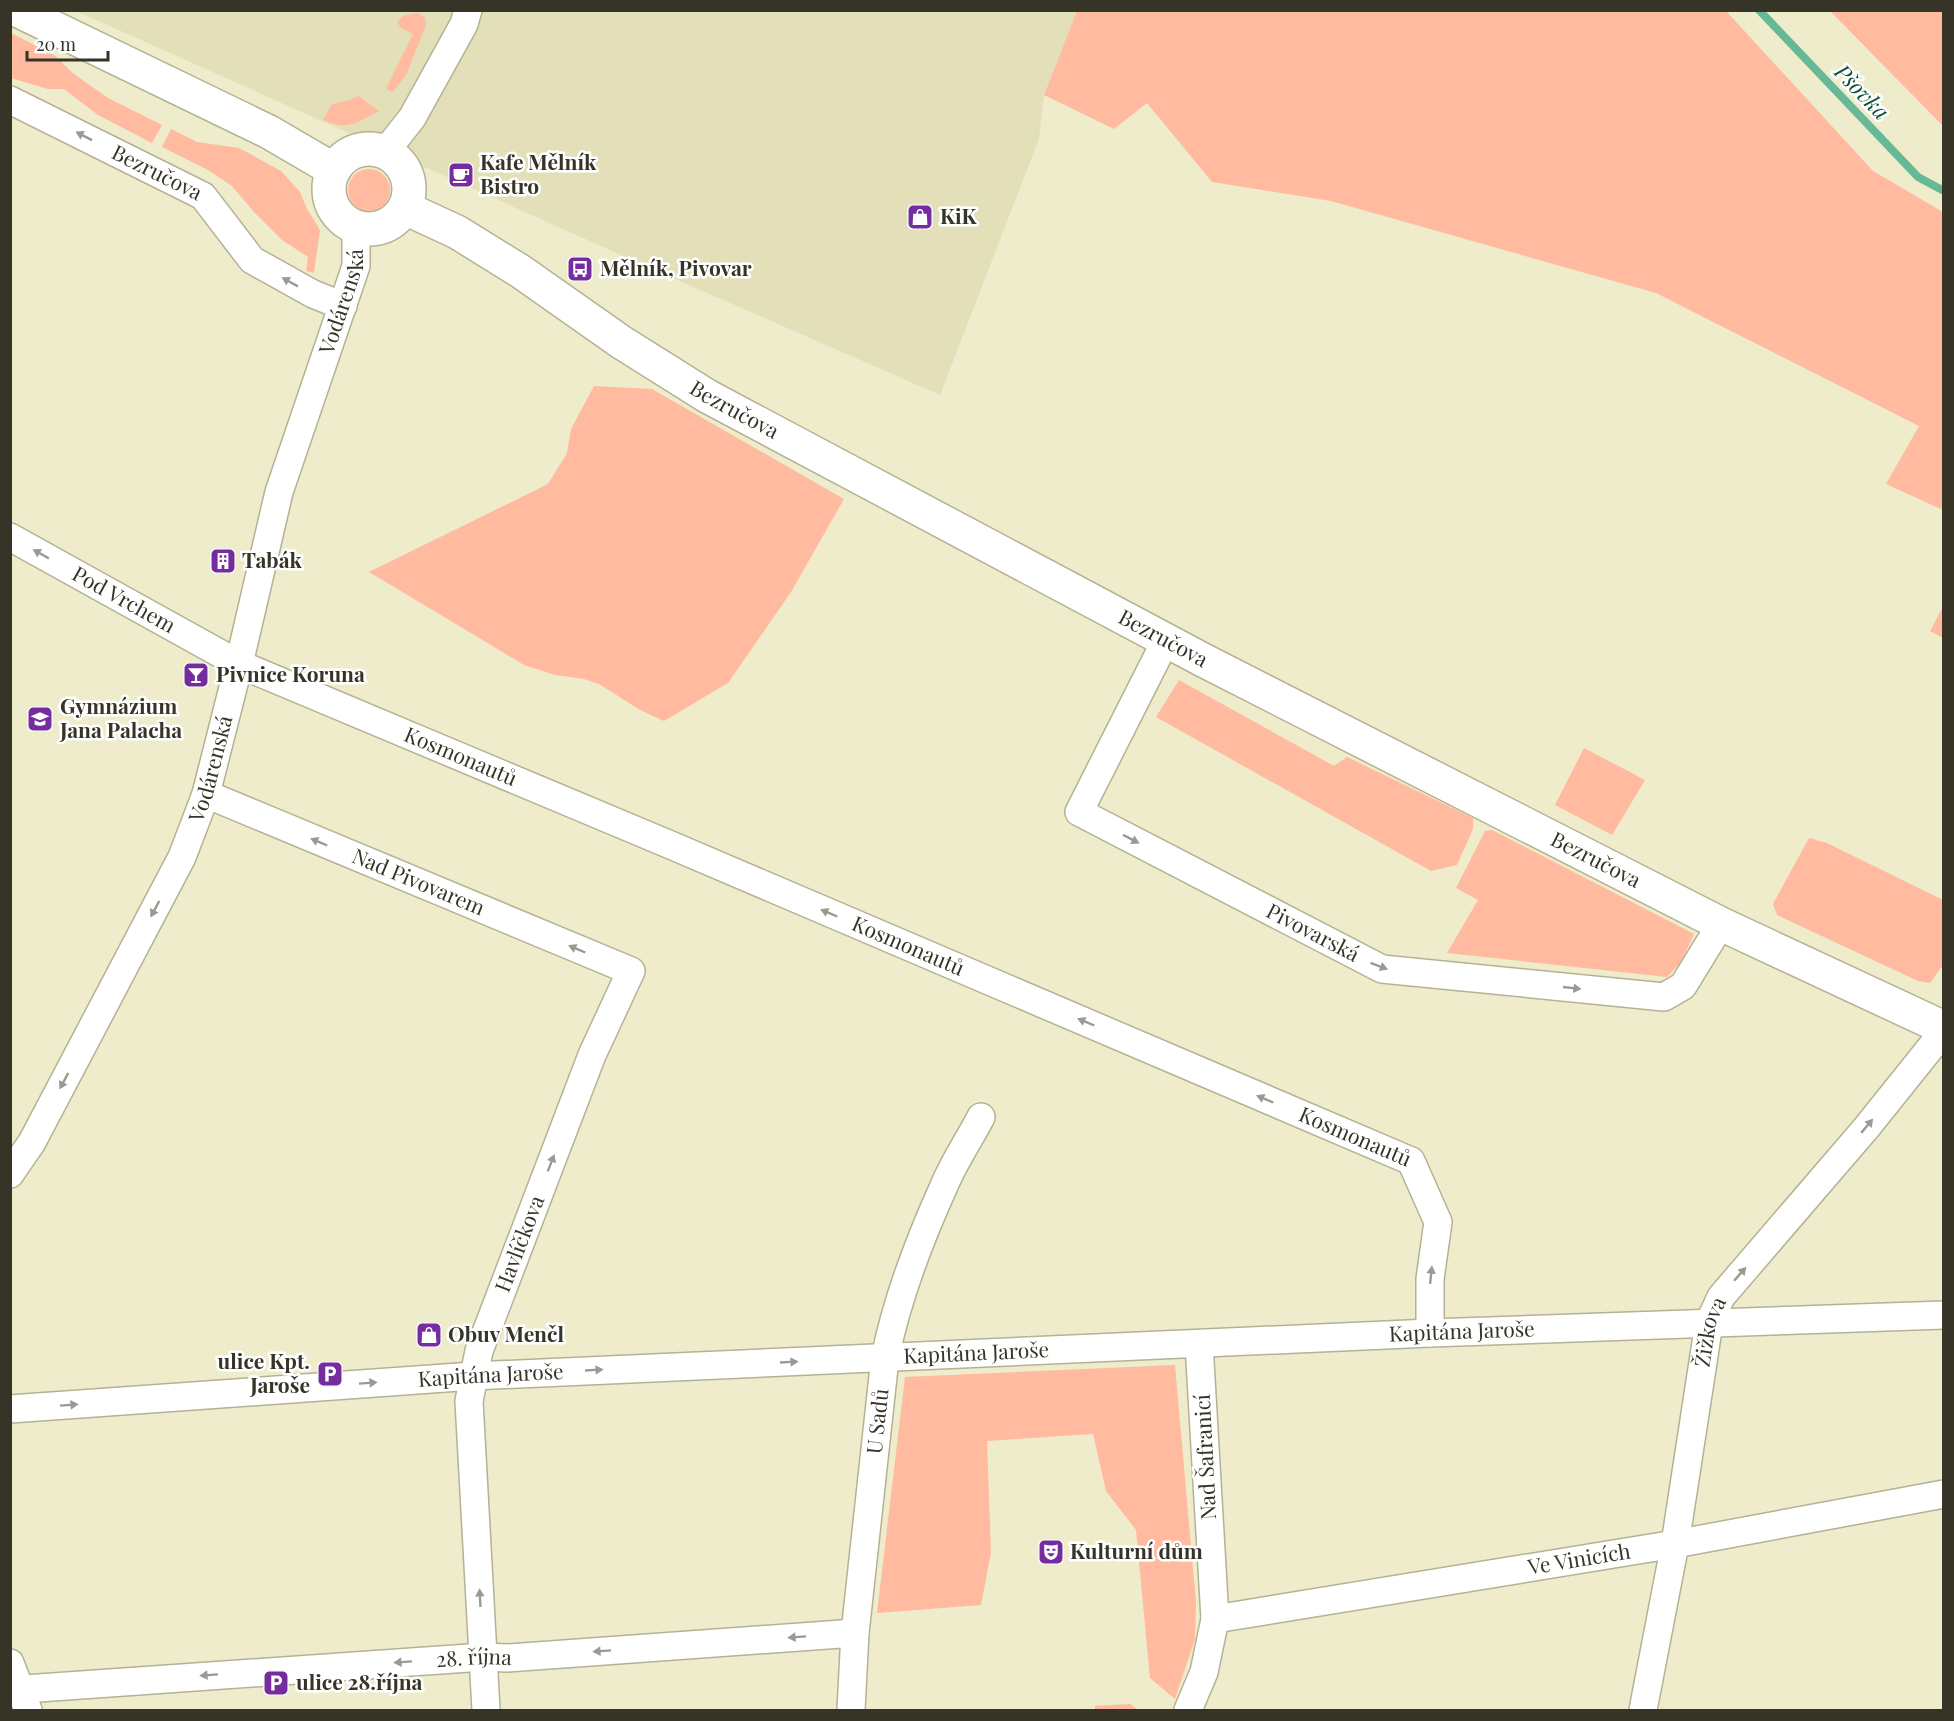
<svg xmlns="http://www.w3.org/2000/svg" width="1954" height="1721" font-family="'Playfair Display',serif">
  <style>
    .built { fill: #e3e0b9 }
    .green { fill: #ffba9f }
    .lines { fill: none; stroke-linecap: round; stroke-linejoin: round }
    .stream { stroke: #66b897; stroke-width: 8 }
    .minor-casing { stroke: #b4b293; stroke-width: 30 }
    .tertiary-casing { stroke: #b4b293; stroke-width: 36 }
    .minor { stroke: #fff; stroke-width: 27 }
    .tertiary { stroke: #fff; stroke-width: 33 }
    .oneway { fill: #9a9a93 }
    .labels { text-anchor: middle; stroke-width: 5; stroke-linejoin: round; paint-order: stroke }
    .poi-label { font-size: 21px; font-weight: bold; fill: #353427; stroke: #fff; text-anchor: start }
    .street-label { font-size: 21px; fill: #353427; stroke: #fff }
    .water-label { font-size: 22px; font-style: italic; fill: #0c503a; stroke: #fff }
  </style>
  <rect width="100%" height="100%" fill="#eeeccb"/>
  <path class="built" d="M 76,11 L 1077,11 L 1044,95 L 1039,139 L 940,395 L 641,264 Z"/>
  <g class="green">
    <path d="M 1077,11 L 1726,11 L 1873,171 L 1943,212 L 1943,510 L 1886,484 L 1919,426 L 1656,293 L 1331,201 L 1212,182 L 1147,103 L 1114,129 L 1044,95 Z"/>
    <path d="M 1830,11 L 1943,11 L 1943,126 Z"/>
    <path d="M 417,13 L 425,17 L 426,25 L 407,73 L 393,92 L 386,89 L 413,34 L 401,28 L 397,22 L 403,16 Z"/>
    <path d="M 11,33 L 54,55 L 74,74 L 108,98 L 162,125 L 152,143 L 98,115 L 64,89 L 48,89 L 11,78 Z"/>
    <path d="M 359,96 L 379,111 C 357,123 348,131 323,120 L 332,104 L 347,101 Z"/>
    <path d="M 171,129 L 197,142 L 239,148 L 281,171 L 300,192 L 307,209 L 320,230 L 314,273 L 306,271 L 308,257 L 282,240 L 254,212 L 232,186 L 208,170 L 162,147 Z"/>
    <circle cx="369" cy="190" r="21"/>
    <path d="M 594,386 L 652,389 L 844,499 L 791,592 L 728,683 L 664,721 L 640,710 L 599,684 L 584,679 L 555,675 L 524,665 L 369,572 L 548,484 L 567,453 L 571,429 Z"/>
    <path d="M 1943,607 L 1943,638 L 1930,631 Z"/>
    <path d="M 1179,680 L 1334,766 L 1347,757 L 1473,818 L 1473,829 L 1457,865 L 1431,871 L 1156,717 Z"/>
    <path d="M 1584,748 L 1645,780 L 1612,835 L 1555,805 Z"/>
    <path d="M 1492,830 L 1694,934 L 1681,962 L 1667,977 L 1447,953 L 1478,900 L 1456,888 L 1485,831 Z"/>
    <path d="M 1809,838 L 1827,843 L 1943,900 L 1943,965 L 1930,983 L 1918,981 L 1777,915 L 1773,904 Z"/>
    <path d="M 1175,1365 L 1196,1603 L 1195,1639 L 1175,1699 L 1150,1678 L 1136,1530 L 1106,1491 L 1093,1434 L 987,1441 L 991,1553 L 981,1605 L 877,1613 L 905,1377 Z"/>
    <path d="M 1130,1704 L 1138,1710 L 1095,1710 L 1095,1706 Z"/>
  </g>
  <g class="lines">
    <path class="stream" d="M 1759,10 L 1918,177 L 1944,191"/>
    <g class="minor-casing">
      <g id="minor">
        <path id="s1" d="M 10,100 L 203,196 L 252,260 L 313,294 L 343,306"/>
        <path d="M 385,152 L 412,118 L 464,24 L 468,10"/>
        <path id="s2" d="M 10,537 L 239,664 L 673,846 L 1411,1161 L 1438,1222 L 1430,1279 L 1430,1333"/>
        <path id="s3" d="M 1166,640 L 1079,812 L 1382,969 L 1664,997 L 1683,986 L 1721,924"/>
        <path id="s4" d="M 206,794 L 631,971 L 592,1055 L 479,1351 L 469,1401 L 486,1710"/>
        <path id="s5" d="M 10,1174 L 32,1142 L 182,857 L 206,794 L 239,664 L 279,492 L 356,266 L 356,228"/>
        <path id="s6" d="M 10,1409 L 473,1376 L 1430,1333 L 1944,1315"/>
        <path id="s7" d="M 1215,1619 L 1675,1544 L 1944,1494"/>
        <path d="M 10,1663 L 28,1710"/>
        <path id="s8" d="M 10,1690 L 483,1657 L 507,1658 L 855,1633"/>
        <path id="s9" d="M 851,1710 L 855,1633 L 885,1358 C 897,1298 919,1241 944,1186 C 954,1162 969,1140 981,1117"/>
        <path d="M 1188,1710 L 1204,1672 L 1215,1619 L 1199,1344"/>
        <path id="s10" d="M 1643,1710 L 1675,1544 L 1709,1323 L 1721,1297 L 1867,1127 L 1944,1031"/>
      </g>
    </g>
    <g class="tertiary-casing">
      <g id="tertiary">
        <path d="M 17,10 L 269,132 L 334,170"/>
        <circle cx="369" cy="189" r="40"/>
        <path id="s11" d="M 405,208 L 457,232 L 520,271 L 621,342 L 707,396 L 1203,660 L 1721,924 L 1944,1028"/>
      </g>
    </g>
    <use href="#minor" class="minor"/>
    <use href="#tertiary" class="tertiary"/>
  </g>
  <defs><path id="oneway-solid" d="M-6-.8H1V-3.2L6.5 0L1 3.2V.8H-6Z" transform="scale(1.5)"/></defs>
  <g class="oneway">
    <use href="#oneway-solid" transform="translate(84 136) rotate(-153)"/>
    <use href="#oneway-solid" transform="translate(290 282) rotate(-151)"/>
    <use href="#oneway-solid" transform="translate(41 554) rotate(-151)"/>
    <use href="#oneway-solid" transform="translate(1131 839) rotate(27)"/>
    <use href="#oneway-solid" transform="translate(319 842) rotate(-157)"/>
    <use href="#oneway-solid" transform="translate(155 909) rotate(118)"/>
    <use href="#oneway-solid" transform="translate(829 913) rotate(-157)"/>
    <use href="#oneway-solid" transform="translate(577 949) rotate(-157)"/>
    <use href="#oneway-solid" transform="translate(1379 966) rotate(21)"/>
    <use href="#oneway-solid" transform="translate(1572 988) rotate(6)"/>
    <use href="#oneway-solid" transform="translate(1086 1022) rotate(-157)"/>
    <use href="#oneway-solid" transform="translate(64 1081) rotate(118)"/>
    <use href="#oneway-solid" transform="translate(1265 1099) rotate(-157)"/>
    <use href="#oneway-solid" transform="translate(1867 1126) rotate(-50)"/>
    <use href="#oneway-solid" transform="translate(551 1163) rotate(-69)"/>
    <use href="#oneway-solid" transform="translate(1740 1274) rotate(-49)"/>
    <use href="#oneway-solid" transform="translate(1431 1275) rotate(-84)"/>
    <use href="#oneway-solid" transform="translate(789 1362) rotate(-3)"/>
    <use href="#oneway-solid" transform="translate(594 1370) rotate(-3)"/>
    <use href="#oneway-solid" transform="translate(368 1383) rotate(-4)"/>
    <use href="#oneway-solid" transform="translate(69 1405) rotate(-4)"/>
    <use href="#oneway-solid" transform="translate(480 1598) rotate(-93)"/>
    <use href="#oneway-solid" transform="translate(797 1637) rotate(176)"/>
    <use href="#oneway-solid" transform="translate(602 1651) rotate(176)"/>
    <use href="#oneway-solid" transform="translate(403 1662) rotate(176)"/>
    <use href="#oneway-solid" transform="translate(209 1675) rotate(176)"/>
  </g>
  <defs>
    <g id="cafe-square" transform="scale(1.35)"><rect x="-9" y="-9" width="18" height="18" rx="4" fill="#752c9f" stroke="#fff"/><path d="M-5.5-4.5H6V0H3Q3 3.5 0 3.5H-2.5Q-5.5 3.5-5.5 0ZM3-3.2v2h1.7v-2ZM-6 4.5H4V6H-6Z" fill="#fff"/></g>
    <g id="shop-square" transform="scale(1.35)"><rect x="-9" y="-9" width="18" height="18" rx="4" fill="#752c9f" stroke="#fff"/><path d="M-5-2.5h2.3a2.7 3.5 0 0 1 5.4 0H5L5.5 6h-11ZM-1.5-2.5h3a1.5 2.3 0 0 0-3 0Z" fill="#fff"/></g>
    <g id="bus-square" transform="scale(1.35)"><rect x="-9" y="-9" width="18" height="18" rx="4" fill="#752c9f" stroke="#fff"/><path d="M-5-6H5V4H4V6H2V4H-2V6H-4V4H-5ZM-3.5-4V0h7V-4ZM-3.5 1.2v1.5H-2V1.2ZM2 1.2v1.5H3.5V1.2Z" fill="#fff"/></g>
    <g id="building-square" transform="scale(1.35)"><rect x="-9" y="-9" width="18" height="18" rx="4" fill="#752c9f" stroke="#fff"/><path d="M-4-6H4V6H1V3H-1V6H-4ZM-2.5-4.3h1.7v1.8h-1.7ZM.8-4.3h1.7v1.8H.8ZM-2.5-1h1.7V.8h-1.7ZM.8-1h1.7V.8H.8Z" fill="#fff"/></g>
    <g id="bar-square" transform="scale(1.35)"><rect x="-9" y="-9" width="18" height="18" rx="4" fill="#752c9f" stroke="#fff"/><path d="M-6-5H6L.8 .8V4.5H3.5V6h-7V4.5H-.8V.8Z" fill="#fff"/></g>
    <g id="school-square" transform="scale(1.35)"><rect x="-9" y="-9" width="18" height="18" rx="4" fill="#752c9f" stroke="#fff"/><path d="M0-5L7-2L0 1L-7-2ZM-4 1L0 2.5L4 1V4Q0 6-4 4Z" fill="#fff"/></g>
    <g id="parking-square" transform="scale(1.35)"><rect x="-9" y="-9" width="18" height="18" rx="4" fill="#752c9f" stroke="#fff"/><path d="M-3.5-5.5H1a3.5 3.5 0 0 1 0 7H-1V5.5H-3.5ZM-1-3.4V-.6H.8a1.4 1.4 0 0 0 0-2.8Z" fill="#fff"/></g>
    <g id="theatre-square" transform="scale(1.35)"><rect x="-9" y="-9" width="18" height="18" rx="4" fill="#752c9f" stroke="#fff"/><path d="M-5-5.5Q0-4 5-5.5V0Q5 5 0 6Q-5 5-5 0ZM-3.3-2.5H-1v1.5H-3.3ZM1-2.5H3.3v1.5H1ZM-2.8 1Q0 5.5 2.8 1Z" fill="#fff"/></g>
  </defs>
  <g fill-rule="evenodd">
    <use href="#cafe-square" x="461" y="175"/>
    <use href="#shop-square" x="920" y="217"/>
    <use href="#bus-square" x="580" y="269"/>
    <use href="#building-square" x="223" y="561"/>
    <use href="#bar-square" x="196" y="675"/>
    <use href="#school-square" x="40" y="719"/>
    <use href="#shop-square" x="429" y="1335"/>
    <use href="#parking-square" x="330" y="1374"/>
    <use href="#theatre-square" x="1051" y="1552"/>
    <use href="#parking-square" x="276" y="1683"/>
  </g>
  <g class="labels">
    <g class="poi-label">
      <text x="480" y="170">Kafe Mělník<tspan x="480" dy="24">Bistro</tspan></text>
      <text x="940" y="224">KiK</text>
      <text x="600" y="276">Mělník, Pivovar</text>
      <text x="242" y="568">Tabák</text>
      <text x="216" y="682">Pivnice Koruna</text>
      <text x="60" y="714">Gymnázium<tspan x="60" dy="24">Jana Palacha</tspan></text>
      <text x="448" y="1342">Obuv Menčl</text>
      <text x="310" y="1369" text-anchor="end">ulice Kpt.<tspan x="310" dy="24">Jaroše</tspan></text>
      <text x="1070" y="1559">Kulturní dům</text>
      <text x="296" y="1690">ulice 28.října</text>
    </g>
    <g class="street-label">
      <text dy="7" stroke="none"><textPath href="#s1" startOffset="164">Bezručova</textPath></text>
      <text dy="7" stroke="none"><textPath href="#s5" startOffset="940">Vodárenská</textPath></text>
      <text dy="7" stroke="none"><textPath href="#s11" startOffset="387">Bezručova</textPath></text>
      <text dy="7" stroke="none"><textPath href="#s2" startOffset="130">Pod Vrchem</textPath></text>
      <text dy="7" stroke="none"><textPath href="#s11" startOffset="873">Bezručova</textPath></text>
      <text dy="7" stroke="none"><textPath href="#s2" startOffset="502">Kosmonautů</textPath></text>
      <text dy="7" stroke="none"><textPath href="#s5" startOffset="454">Vodárenská</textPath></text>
      <text dy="7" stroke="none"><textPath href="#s11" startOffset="1359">Bezručova</textPath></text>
      <text dy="7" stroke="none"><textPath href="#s4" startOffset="230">Nad Pivovarem</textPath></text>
      <text dy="7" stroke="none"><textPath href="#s3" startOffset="456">Pivovarská</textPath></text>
      <text dy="7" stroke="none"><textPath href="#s2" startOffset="988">Kosmonautů</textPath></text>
      <text dy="7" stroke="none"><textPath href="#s2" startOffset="1474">Kosmonautů</textPath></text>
      <text transform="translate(520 1244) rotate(-69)" y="7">Havlíčkova</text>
      <text dy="7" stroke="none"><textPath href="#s6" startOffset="1454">Kapitána Jaroše</textPath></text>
      <text dy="7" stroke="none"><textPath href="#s10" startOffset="384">Žižkova</textPath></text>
      <text dy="7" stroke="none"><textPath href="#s6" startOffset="968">Kapitána Jaroše</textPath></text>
      <text dy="7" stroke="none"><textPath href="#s6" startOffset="482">Kapitána Jaroše</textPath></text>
      <text dy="7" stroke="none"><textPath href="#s9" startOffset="290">U Sadů</textPath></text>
      <text transform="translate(1206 1457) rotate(-93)" y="7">Nad Šafranicí</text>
      <text dy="7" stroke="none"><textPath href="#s7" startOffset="369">Ve Vinicích</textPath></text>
      <text dy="7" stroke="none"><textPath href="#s8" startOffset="465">28. října</textPath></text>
    </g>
    <g class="water-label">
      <text transform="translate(1862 92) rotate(46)" y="8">Pšovka</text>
    </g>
  </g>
  <rect width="1954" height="1721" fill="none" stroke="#353427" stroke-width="24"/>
  <path d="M27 51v9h81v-9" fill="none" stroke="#353427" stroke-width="3"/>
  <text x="36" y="51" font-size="18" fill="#353427" stroke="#ffffff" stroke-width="4.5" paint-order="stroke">20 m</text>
</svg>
